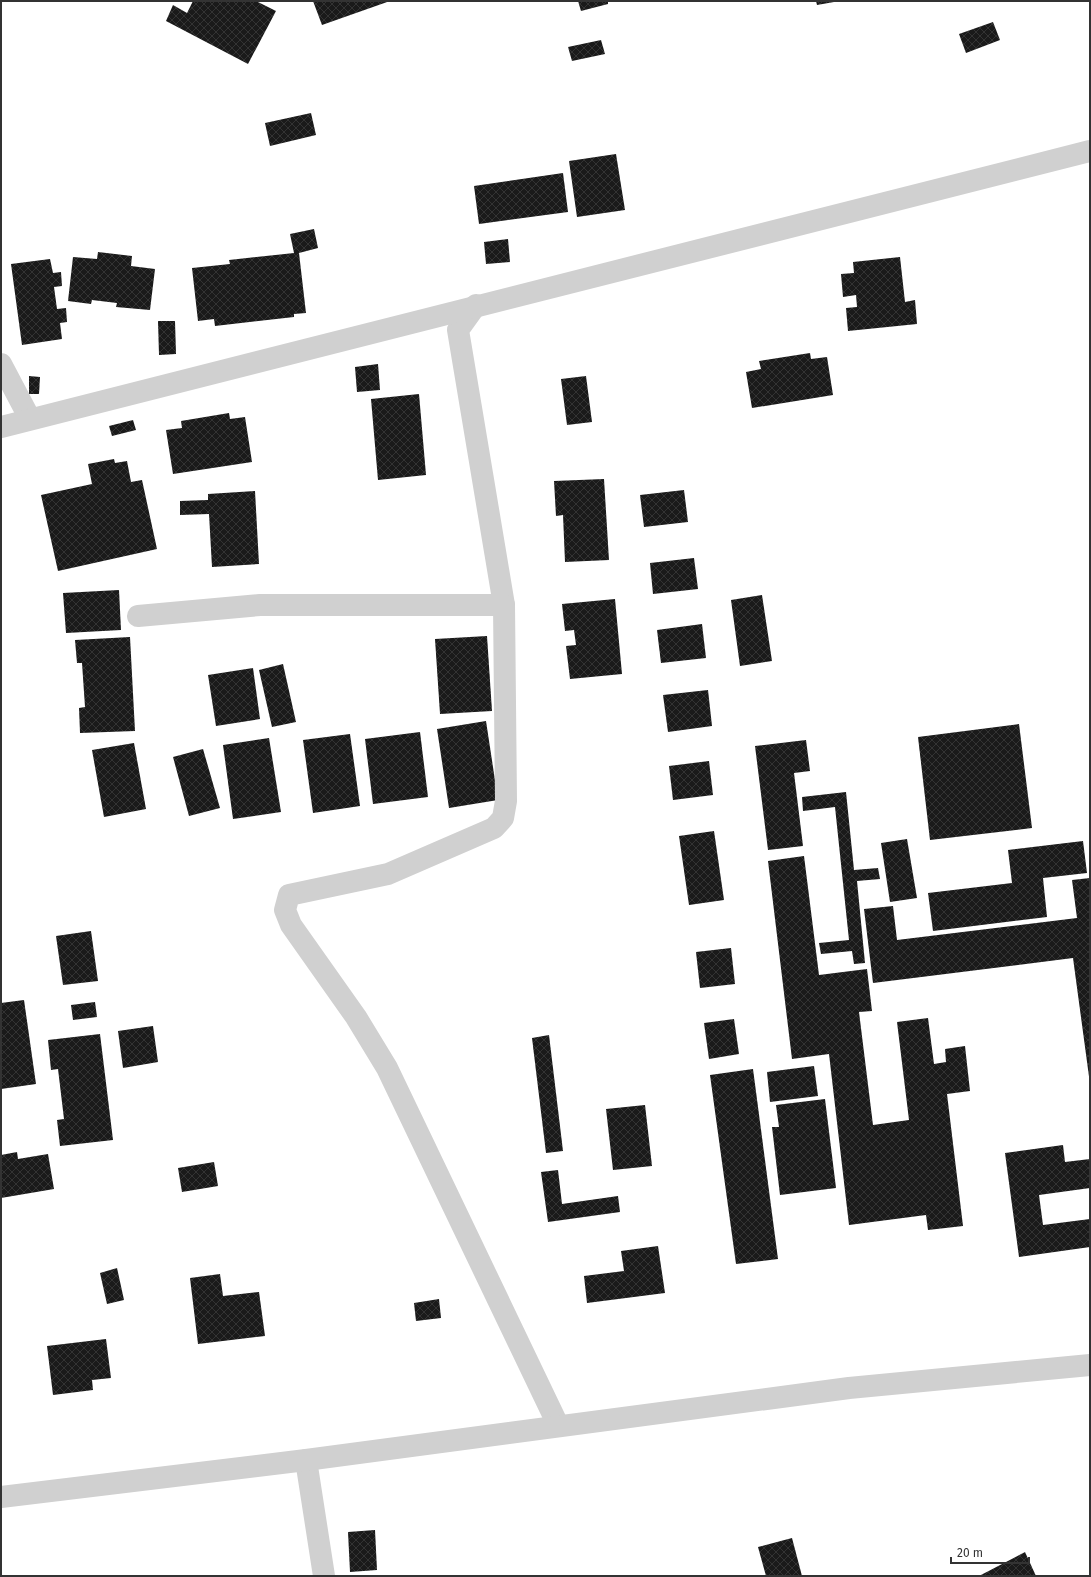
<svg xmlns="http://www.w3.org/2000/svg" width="1091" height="1577" font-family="'Fira Sans',sans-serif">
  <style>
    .building { fill: url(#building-cross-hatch) }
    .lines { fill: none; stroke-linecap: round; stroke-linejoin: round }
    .minor { stroke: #d0d0d0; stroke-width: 22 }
  </style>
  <defs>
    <pattern id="building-cross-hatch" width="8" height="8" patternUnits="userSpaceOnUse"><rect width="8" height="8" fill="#1a1a1a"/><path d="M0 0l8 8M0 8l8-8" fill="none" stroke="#333"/></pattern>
  </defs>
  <rect width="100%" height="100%" fill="#fff"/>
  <g class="building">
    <path d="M 193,1 L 256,1 L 276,11 L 248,64 L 166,21 L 173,5 L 187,13 Z"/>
    <path d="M 313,1 L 390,1 L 322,25 Z"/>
    <path d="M 578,1 L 608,1 L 608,4 L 581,11 Z"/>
    <path d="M 816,1 L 834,1 L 834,2 L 817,5 Z"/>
    <path d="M 993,22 L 1000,40 L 966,53 L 959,34 Z"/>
    <path d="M 601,40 L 605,54 L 572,61 L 568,47 Z"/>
    <path d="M 311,113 L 316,135 L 270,146 L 265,123 Z"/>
    <path d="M 616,154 L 625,210 L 577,217 L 569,161 Z"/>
    <path d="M 563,173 L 568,212 L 479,224 L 474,186 Z"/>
    <path d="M 314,229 L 318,248 L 299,253 L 306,313 L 294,314 L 294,317 L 215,326 L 214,319 L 198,321 L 192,268 L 230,264 L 229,260 L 294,253 L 290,234 Z"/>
    <path d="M 508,239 L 510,262 L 486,264 L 484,242 Z"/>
    <path d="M 98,252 L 132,256 L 131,266 L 155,269 L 150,310 L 116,307 L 117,303 L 92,300 L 91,304 L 68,301 L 73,257 L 97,259 Z"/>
    <path d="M 900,257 L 905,302 L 915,300 L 917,324 L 848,331 L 846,308 L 857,307 L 856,295 L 843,297 L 841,274 L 854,273 L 853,262 Z"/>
    <path d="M 50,259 L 53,273 L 61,272 L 62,286 L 54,287 L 57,309 L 66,308 L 67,322 L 60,323 L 62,339 L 22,345 L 11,264 Z"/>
    <path d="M 158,321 L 175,321 L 176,354 L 159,355 Z"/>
    <path d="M 810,353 L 811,359 L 827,357 L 833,395 L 752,408 L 746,372 L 761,369 L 759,361 Z"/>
    <path d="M 378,364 L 380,390 L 357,392 L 355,367 Z"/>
    <path d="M 29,376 L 40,377 L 39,394 L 29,394 Z"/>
    <path d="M 586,376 L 592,422 L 567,425 L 561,379 Z"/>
    <path d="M 419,394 L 426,475 L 378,480 L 371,399 Z"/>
    <path d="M 229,413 L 230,419 L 245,417 L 252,462 L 173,474 L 166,430 L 182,428 L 181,421 Z"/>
    <path d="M 133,420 L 136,430 L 112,436 L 109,426 Z"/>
    <path d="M 114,459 L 115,463 L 127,461 L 131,482 L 142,480 L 157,549 L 58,571 L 41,495 L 92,484 L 88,464 Z"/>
    <path d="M 604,479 L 609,560 L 565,562 L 563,515 L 556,516 L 554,481 Z"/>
    <path d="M 684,490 L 688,522 L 644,527 L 640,495 Z"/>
    <path d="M 255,491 L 259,564 L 212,567 L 209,514 L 180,515 L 180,501 L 208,500 L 208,494 Z"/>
    <path d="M 694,558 L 698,589 L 653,594 L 650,563 Z"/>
    <path d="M 119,590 L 121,630 L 66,633 L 63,593 Z"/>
    <path d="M 762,595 L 772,661 L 740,666 L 731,600 Z"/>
    <path d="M 615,599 L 622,674 L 570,679 L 566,646 L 576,645 L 574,630 L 565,631 L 562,604 Z"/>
    <path d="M 702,624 L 706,658 L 661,663 L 657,630 Z"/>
    <path d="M 487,636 L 492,711 L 440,714 L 435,639 Z"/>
    <path d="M 130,637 L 135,731 L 80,733 L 79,708 L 85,707 L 82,663 L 77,663 L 75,640 Z"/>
    <path d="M 283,664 L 296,722 L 272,727 L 259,670 Z"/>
    <path d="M 253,668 L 260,719 L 216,726 L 208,675 Z"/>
    <path d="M 708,690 L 712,726 L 668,732 L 663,695 Z"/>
    <path d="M 486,721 L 498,800 L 449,808 L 437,729 Z"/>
    <path d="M 1019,724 L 1032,828 L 930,840 L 918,737 Z"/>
    <path d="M 420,732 L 428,797 L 373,804 L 365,739 Z"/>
    <path d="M 350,734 L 360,806 L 313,813 L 303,740 Z"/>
    <path d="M 269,738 L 281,812 L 233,819 L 223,745 Z"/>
    <path d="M 806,740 L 810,771 L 794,773 L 803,846 L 768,850 L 755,746 Z"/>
    <path d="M 134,743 L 146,809 L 104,817 L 92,750 Z"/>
    <path d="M 203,749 L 220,808 L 189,816 L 173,757 Z"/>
    <path d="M 709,761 L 713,795 L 673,800 L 669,766 Z"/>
    <path d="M 846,792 L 854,870 L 878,868 L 880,879 L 857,881 L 865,963 L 854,964 L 852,951 L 821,954 L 819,943 L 849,940 L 835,807 L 803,811 L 802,797 Z"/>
    <path d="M 714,831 L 724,900 L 689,905 L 679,836 Z"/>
    <path d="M 907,839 L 917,898 L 890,902 L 881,843 Z"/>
    <path d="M 1083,841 L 1087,873 L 1043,878 L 1047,917 L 933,931 L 928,893 L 1012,883 L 1008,850 Z"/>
    <path d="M 804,856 L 819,975 L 867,969 L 872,1011 L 859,1012 L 873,1125 L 909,1120 L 897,1022 L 928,1018 L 934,1064 L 946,1062 L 945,1049 L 965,1046 L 970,1091 L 947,1094 L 963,1226 L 928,1230 L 926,1215 L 849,1225 L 829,1054 L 792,1059 L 768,861 Z"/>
    <path d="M 1090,878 L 1090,1084 L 1073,958 L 873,983 L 864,909 L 893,906 L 897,940 L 1077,918 L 1072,880 Z"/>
    <path d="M 91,931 L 98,981 L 63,985 L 56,936 Z"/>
    <path d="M 731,948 L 735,984 L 700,988 L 696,952 Z"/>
    <path d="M 24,1000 L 36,1084 L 1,1089 L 1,1003 Z"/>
    <path d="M 95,1002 L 97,1017 L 73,1020 L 71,1005 Z"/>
    <path d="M 734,1019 L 739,1054 L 709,1059 L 704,1023 Z"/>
    <path d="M 153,1026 L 158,1062 L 123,1068 L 118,1031 Z"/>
    <path d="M 100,1034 L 113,1140 L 60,1146 L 57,1120 L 64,1119 L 58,1069 L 51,1070 L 48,1040 Z"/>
    <path d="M 549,1035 L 563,1151 L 546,1153 L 532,1038 Z"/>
    <path d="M 814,1066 L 818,1096 L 770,1102 L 767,1072 Z"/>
    <path d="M 753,1069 L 778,1259 L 736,1264 L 710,1075 Z"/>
    <path d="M 825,1099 L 836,1188 L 780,1195 L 772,1127 L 779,1127 L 776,1105 Z"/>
    <path d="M 645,1105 L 652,1166 L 613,1170 L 606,1109 Z"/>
    <path d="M 1063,1145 L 1065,1162 L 1090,1159 L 1090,1188 L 1039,1195 L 1043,1225 L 1090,1219 L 1090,1247 L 1019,1257 L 1005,1153 Z"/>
    <path d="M 17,1152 L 18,1159 L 48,1154 L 54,1189 L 1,1198 L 1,1155 Z"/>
    <path d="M 214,1162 L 218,1186 L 182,1192 L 178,1168 Z"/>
    <path d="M 558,1170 L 562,1204 L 618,1196 L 620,1212 L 548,1222 L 541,1172 Z"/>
    <path d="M 658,1246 L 665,1293 L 587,1303 L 584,1276 L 624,1271 L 621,1251 Z"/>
    <path d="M 117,1268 L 124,1300 L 107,1304 L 100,1273 Z"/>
    <path d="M 220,1274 L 223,1296 L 259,1292 L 265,1336 L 198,1344 L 190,1278 Z"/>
    <path d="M 439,1299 L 441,1318 L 416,1321 L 414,1303 Z"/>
    <path d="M 106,1339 L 111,1378 L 92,1380 L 93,1390 L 53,1395 L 47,1346 Z"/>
    <path d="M 375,1530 L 377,1570 L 350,1572 L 348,1532 Z"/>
    <path d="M 792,1538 L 802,1576 L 766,1576 L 758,1547 Z"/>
    <path d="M 1025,1552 L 1036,1576 L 979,1576 Z"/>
  </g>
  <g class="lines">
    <g class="minor">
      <path d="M 476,305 L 458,330 L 504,605 L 506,801 L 503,818 L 494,828 L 388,874 L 289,895 L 285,910 L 291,925 L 356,1017 L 387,1068 L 558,1425"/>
      <path d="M 1,364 L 30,419"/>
      <path d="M 1,427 C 363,332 727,244 1090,151"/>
      <path d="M 138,616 L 260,605 L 504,605"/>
      <path d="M 306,1460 L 324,1576"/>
      <path d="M 1,1497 L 306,1460 L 849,1388 L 1090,1365"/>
    </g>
  </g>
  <rect width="1091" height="1577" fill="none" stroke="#333333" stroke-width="4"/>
  <path d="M951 1557v6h78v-6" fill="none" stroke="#333333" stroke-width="2"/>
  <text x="957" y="1557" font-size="12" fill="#333333" stroke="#ffffff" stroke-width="3" paint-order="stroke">20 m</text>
</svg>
